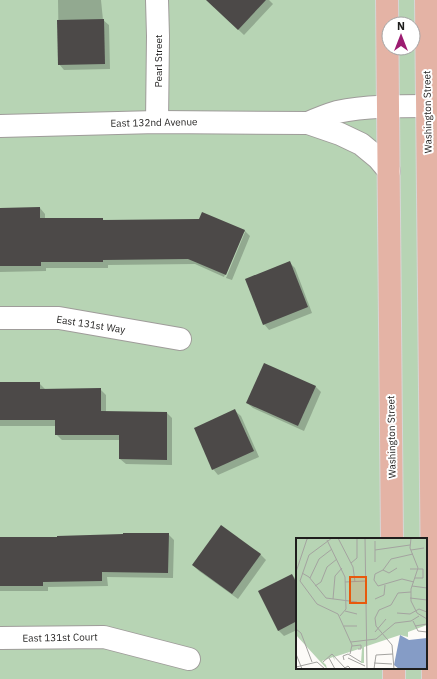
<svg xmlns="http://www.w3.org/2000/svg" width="437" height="679" font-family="'IBM Plex Sans',sans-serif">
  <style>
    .grass { fill: #b7d4b4; fill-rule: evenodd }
    .shadow { fill: #0003 }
    .building { fill: #4c4948 }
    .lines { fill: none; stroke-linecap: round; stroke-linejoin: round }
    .minor-casing { stroke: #9f9c9a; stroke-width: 24 }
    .major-casing { stroke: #d7d6d6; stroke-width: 24 }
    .minor { stroke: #fff; stroke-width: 22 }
    .major { stroke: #e4b3a5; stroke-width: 22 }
    .labels { text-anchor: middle; stroke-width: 4; stroke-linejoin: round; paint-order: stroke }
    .street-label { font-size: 10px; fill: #1f1e1d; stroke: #fff }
    .inset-road { fill: none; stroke: #a4a3a0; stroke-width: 1 }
    .view { fill: #e8590c; fill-opacity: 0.15; stroke: #e8590c; stroke-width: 2 }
    .inset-edge { fill: none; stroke: #1f1e1d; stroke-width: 2 }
  </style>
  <rect width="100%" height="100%" fill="#fdfbf8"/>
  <path class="grass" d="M 0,0 L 437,0 L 437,679 L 0,679 ZM 389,24 L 413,24 L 413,48 L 389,48 ZM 297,539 L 426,539 L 426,668 L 297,668 Z"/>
  <g class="shadow">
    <path d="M 58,0 L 101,0 L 103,20 L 109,25 L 110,69 L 64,70 L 59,64 Z"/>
    <path d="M 207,0 L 269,0 L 273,4 L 244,35 Z"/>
    <path d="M 0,208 L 40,208 L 45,214 L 45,219 L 102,219 L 105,221 L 245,231 L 250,236 L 232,280 L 226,278 L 245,232 L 243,232 L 224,277 L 195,264 L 108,265 L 108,268 L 46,268 L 46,271 L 0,272 Z"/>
    <path d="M 289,262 L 295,268 L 312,313 L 269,330 L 264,324 Z"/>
    <path d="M 0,383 L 39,383 L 45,389 L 100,389 L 106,395 L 106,412 L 167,413 L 172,418 L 172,465 L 126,464 L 120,459 L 120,440 L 62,440 L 56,434 L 56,426 L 0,426 Z"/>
    <path d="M 316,387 L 321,392 L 304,431 L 253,408 L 247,403 Z"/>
    <path d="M 235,411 L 241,416 L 259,457 L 218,475 L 213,469 Z"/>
    <path d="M 168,534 L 174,540 L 173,578 L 107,577 L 108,586 L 48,587 L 48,591 L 0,591 L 0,538 L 58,538 Z"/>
    <path d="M 260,554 L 266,560 L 238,599 L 199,571 L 193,565 Z"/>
    <path d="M 292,575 L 297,580 L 297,630 L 284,636 L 278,630 Z"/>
  </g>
  <g class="building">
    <path d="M 206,0 L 266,0 L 238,30 Z"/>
    <path d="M 104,19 L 105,64 L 58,65 L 57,20 Z"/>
    <path d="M 40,207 L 40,218 L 103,218 L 103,220 L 199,219 L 202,212 L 245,230 L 226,275 L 188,259 L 103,260 L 103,262 L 41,262 L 41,266 L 0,266 L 0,208 Z"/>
    <path d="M 290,261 L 308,307 L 263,325 L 245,279 Z"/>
    <path d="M 264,363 L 316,386 L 298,426 L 246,403 Z"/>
    <path d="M 0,382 L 40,382 L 40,389 L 101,388 L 101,411 L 167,412 L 167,460 L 119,459 L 119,435 L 55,435 L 55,420 L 0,420 Z"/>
    <path d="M 235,409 L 254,451 L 212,470 L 194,428 Z"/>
    <path d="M 221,525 L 261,554 L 232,594 L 192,565 Z"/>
    <path d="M 123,533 L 169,533 L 168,573 L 102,572 L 102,581 L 43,582 L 43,586 L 0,586 L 0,537 L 57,537 L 57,536 L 123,534 Z"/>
    <path d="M 292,574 L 297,584 L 297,621 L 278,631 L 258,591 Z"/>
  </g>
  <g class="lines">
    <g class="minor-casing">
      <g id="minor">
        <path d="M 157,0 L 158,36 L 157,122"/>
        <path d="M 308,123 C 317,119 327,115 337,112 C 366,106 397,106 427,106"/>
        <path d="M 0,126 L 157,122 L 308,123 L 340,134 L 361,144 L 378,158 L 389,171"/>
        <path d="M 0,318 L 59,318 L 180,339"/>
        <path d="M 0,638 L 104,637 L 189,659"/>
      </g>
    </g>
    <g class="major-casing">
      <g id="major">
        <path d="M 387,0 L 392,539"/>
        <path d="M 426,0 L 433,679"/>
        <path d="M 394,668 L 394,679"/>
      </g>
    </g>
    <use href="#minor" class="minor"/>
    <use href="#major" class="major"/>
  </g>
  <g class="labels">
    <g class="street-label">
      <text transform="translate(158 61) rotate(-90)" y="4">Pearl Street</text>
      <text transform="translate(427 112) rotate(-91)" y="4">Washington Street</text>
      <text transform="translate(154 122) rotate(-1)" y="4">East 132nd Avenue</text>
      <text transform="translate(91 324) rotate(9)" y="4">East 131st Way</text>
      <text transform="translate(391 437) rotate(-91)" y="4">Washington Street</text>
      <text transform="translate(60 637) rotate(-1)" y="4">East 131st Court</text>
    </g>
  </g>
  <g transform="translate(296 538)">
    <rect width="131" height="131" fill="#fdfbf8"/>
    <path d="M 0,0 L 131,0 L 131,87 L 112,94 L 112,99 L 104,97 L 68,109 L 68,125 L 65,125 L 66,110 L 38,119 L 39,123 L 37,119 L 26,123 L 30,127 L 31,131 L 0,97 Z" fill="#b7d4b4"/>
    <path d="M 104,97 L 113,102 L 131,100 L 131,130 L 103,131 L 98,127 Z" fill="#859cc6"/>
    <path class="inset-road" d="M 36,0 L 13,17 L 4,43 L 21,66 L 42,76 L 56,107 L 54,116M 42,0 L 57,29 L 59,44M 69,0 L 71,131M 115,0 L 114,10 L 122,30 L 115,51 L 115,63 L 121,75 L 131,81M 31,2 L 49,39 L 50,71 L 44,78M 79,12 L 114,7M 115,12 L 128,10M 117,16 L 95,21 L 87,32 L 79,36 L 78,42 L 82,48 L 106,41 L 118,44M 79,24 L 79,3M 55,25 L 61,20 L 61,0M 114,31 L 127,31 L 127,40 L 119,40M 87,32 L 93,35 L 101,30M 0,34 L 11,1 L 14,0M 6,35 L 13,39 L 30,60 L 61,64M 14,40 L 23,21 L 36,11M 49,44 L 70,43M 19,48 L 25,44 L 31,29 L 41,21M 116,48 L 131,50M 114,60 L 131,62M 37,61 L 39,38 L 46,30M 79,61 L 88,57 L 89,47M 49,73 L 61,76M 101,75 L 114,76 L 123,71 L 131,74M 117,83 L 122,93 L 131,94M 48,88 L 61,88M 119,88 L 131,86M 0,91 L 5,95 L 16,124M 79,94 L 90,81M 55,104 L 80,101 L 99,85 L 115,83 L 123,78M 56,108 L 65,107 L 65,111 L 62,111M 0,116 L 6,131M 33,120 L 39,131M 52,120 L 69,128M 48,122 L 47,118 L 52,116 L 65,124M 27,124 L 36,116 L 49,130 L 52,128 L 55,131M 78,125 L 96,126M 0,129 L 21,124 L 29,131M 78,131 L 80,117 L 97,116M 98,131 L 96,107 L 80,88 L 79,80 L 83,72 L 95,67 L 102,55 L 115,54"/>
    <path class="view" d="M 54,39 L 70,39 L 70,65 L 54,65 Z"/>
    <rect width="131" height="131" class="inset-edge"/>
  </g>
  <g transform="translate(401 36)"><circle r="19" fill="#ffffff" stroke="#a5a5a5"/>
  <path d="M0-3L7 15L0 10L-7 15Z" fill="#9c1c71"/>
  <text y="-6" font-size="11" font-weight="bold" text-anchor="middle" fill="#1f1e1d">N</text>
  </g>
</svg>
